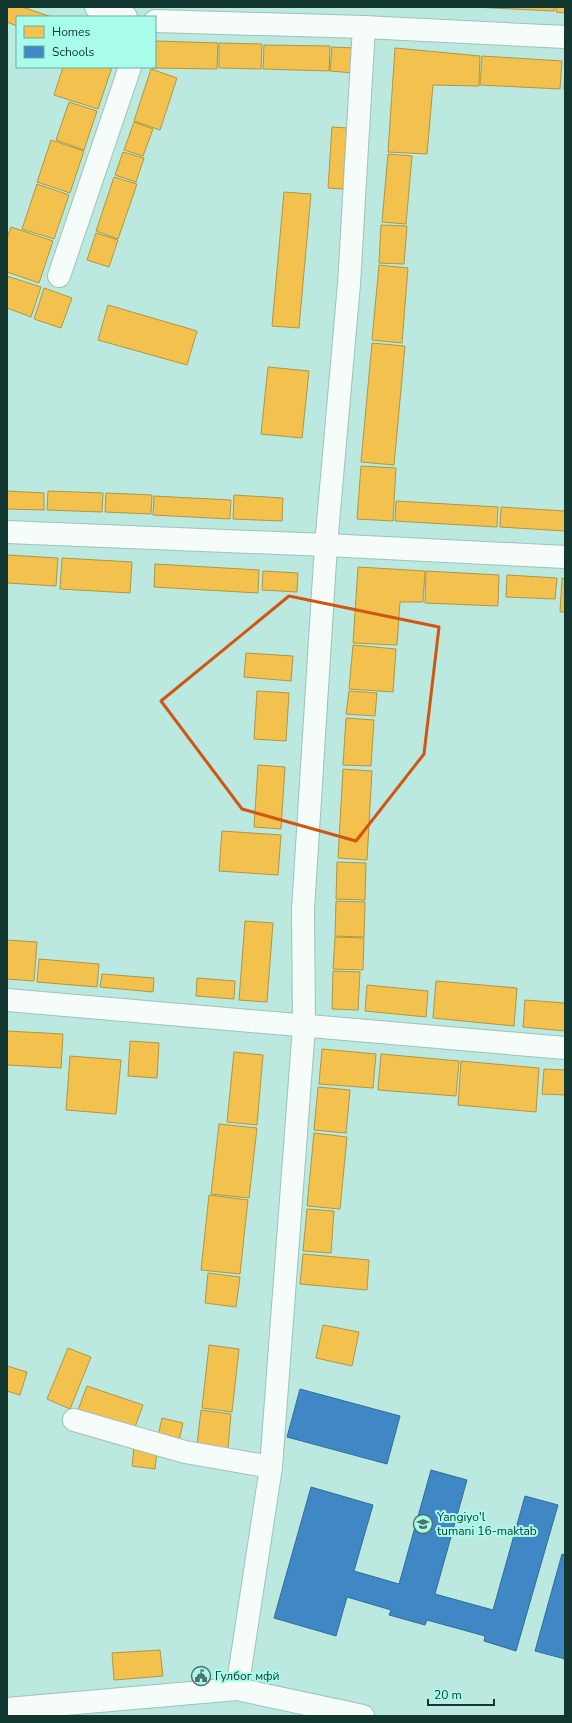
<svg xmlns="http://www.w3.org/2000/svg" width="572" height="1723" font-family="'Nunito Sans',sans-serif">
  <style>
    .homes { fill: #f2c14e; stroke: #af9745 }
    .schools { fill: #3f88c5; stroke: #326f98 }
    .lines { fill: none; stroke-linecap: round; stroke-linejoin: round }
    .minor-casing { stroke: #9ec3bb; stroke-width: 24 }
    .minor { stroke: #f5fcfa; stroke-width: 22 }
    .marked { fill: none; stroke: #d35610; stroke-width: 3; stroke-linejoin: round }
    .labels { text-anchor: middle; stroke-width: 4; stroke-linejoin: round; paint-order: stroke }
    .poi-label { font-size: 12px; fill: #123630; stroke: #a7fcea; text-anchor: start }
  </style>
  <rect width="100%" height="100%" fill="#bbe8df"/>
  <g class="homes">
    <path d="M 7,7 L 22,7 L 52,17 L 17,17 L 17,26 L 7,22 Z"/>
    <path d="M 473,7 L 554,7 L 554,11 Z"/>
    <path d="M 556,7 L 565,7 L 565,13 L 556,12 Z"/>
    <path d="M 155,41 L 218,43 L 217,69 L 152,68 L 155,67 Z"/>
    <path d="M 219,43 L 262,44 L 261,69 L 219,68 Z"/>
    <path d="M 264,45 L 330,46 L 329,71 L 263,69 Z"/>
    <path d="M 332,47 L 356,48 L 354,73 L 330,71 Z"/>
    <path d="M 395,48 L 480,56 L 479,86 L 433,85 L 427,154 L 388,152 Z"/>
    <path d="M 482,56 L 562,61 L 560,89 L 480,85 Z"/>
    <path d="M 565,61 L 565,90 L 564,90 Z"/>
    <path d="M 63,67 L 112,67 L 98,109 L 54,95 Z"/>
    <path d="M 151,69 L 177,78 L 160,130 L 134,121 Z"/>
    <path d="M 69,102 L 97,111 L 84,150 L 56,140 Z"/>
    <path d="M 134,122 L 153,129 L 143,156 L 124,150 Z"/>
    <path d="M 332,127 L 347,128 L 343,189 L 328,188 Z"/>
    <path d="M 51,140 L 84,151 L 70,193 L 37,182 Z"/>
    <path d="M 123,152 L 144,158 L 136,182 L 115,175 Z"/>
    <path d="M 388,154 L 412,156 L 406,224 L 382,222 Z"/>
    <path d="M 114,177 L 137,184 L 118,239 L 96,231 Z"/>
    <path d="M 37,184 L 69,195 L 54,239 L 22,229 Z"/>
    <path d="M 284,192 L 311,194 L 299,328 L 272,326 Z"/>
    <path d="M 381,225 L 407,226 L 404,264 L 379,263 Z"/>
    <path d="M 11,227 L 53,241 L 39,283 L 7,272 L 7,238 Z"/>
    <path d="M 96,233 L 118,240 L 109,267 L 87,260 Z"/>
    <path d="M 379,265 L 408,268 L 402,343 L 372,340 Z"/>
    <path d="M 7,276 L 41,287 L 31,317 L 7,308 Z"/>
    <path d="M 44,288 L 72,298 L 61,328 L 34,319 Z"/>
    <path d="M 108,305 L 197,331 L 187,365 L 98,340 Z"/>
    <path d="M 372,343 L 405,346 L 394,465 L 361,462 Z"/>
    <path d="M 268,367 L 309,371 L 302,438 L 261,434 Z"/>
    <path d="M 361,466 L 396,468 L 393,521 L 357,519 Z"/>
    <path d="M 7,491 L 44,493 L 44,510 L 7,509 Z"/>
    <path d="M 48,491 L 103,493 L 102,512 L 47,510 Z"/>
    <path d="M 106,493 L 152,495 L 151,514 L 105,512 Z"/>
    <path d="M 234,495 L 283,498 L 282,521 L 233,519 Z"/>
    <path d="M 154,496 L 231,500 L 230,519 L 153,515 Z"/>
    <path d="M 396,501 L 498,507 L 497,527 L 395,521 Z"/>
    <path d="M 501,507 L 565,511 L 565,531 L 500,527 Z"/>
    <path d="M 7,555 L 58,558 L 56,586 L 7,583 Z"/>
    <path d="M 62,558 L 132,562 L 130,593 L 60,589 Z"/>
    <path d="M 155,564 L 259,570 L 258,593 L 154,587 Z"/>
    <path d="M 358,567 L 425,571 L 423,602 L 400,602 L 397,645 L 353,643 Z"/>
    <path d="M 263,571 L 298,573 L 297,592 L 262,590 Z"/>
    <path d="M 426,571 L 499,575 L 498,606 L 425,603 Z"/>
    <path d="M 507,575 L 557,578 L 555,599 L 506,597 Z"/>
    <path d="M 562,578 L 565,579 L 565,612 L 560,612 Z"/>
    <path d="M 353,645 L 396,649 L 393,692 L 349,689 Z"/>
    <path d="M 246,653 L 293,656 L 291,681 L 244,677 Z"/>
    <path d="M 257,691 L 289,693 L 286,741 L 254,739 Z"/>
    <path d="M 349,691 L 377,693 L 375,716 L 346,714 Z"/>
    <path d="M 346,718 L 374,720 L 371,766 L 343,765 Z"/>
    <path d="M 258,765 L 285,767 L 281,829 L 254,827 Z"/>
    <path d="M 343,769 L 372,771 L 367,860 L 338,858 Z"/>
    <path d="M 222,831 L 281,835 L 278,875 L 219,871 Z"/>
    <path d="M 337,862 L 366,863 L 365,900 L 336,899 Z"/>
    <path d="M 336,901 L 365,902 L 364,937 L 335,936 Z"/>
    <path d="M 245,921 L 273,923 L 267,1002 L 239,1000 Z"/>
    <path d="M 335,937 L 364,938 L 363,970 L 333,969 Z"/>
    <path d="M 7,940 L 37,942 L 34,981 L 7,979 Z"/>
    <path d="M 39,959 L 99,964 L 97,987 L 37,982 Z"/>
    <path d="M 333,971 L 360,972 L 358,1010 L 332,1009 Z"/>
    <path d="M 102,974 L 154,978 L 153,992 L 100,987 Z"/>
    <path d="M 197,978 L 235,981 L 234,999 L 196,996 Z"/>
    <path d="M 436,981 L 517,988 L 514,1026 L 433,1018 Z"/>
    <path d="M 367,985 L 428,991 L 426,1017 L 365,1011 Z"/>
    <path d="M 525,1000 L 565,1003 L 565,1031 L 523,1027 Z"/>
    <path d="M 7,1031 L 63,1034 L 61,1068 L 7,1065 Z"/>
    <path d="M 130,1041 L 159,1043 L 157,1078 L 128,1076 Z"/>
    <path d="M 322,1049 L 376,1054 L 373,1088 L 319,1084 Z"/>
    <path d="M 234,1052 L 263,1055 L 257,1125 L 227,1122 Z"/>
    <path d="M 381,1054 L 459,1061 L 456,1096 L 378,1090 Z"/>
    <path d="M 70,1056 L 121,1060 L 116,1114 L 66,1110 Z"/>
    <path d="M 461,1061 L 539,1068 L 536,1112 L 458,1105 Z"/>
    <path d="M 544,1069 L 565,1070 L 565,1095 L 542,1094 Z"/>
    <path d="M 318,1087 L 350,1090 L 346,1133 L 314,1130 Z"/>
    <path d="M 219,1124 L 257,1128 L 249,1198 L 211,1194 Z"/>
    <path d="M 314,1133 L 347,1137 L 340,1209 L 307,1206 Z"/>
    <path d="M 209,1195 L 248,1200 L 240,1274 L 201,1270 Z"/>
    <path d="M 307,1209 L 334,1211 L 331,1253 L 303,1251 Z"/>
    <path d="M 303,1254 L 369,1260 L 367,1290 L 300,1284 Z"/>
    <path d="M 208,1273 L 240,1277 L 236,1307 L 205,1303 Z"/>
    <path d="M 323,1325 L 359,1332 L 352,1366 L 316,1358 Z"/>
    <path d="M 209,1345 L 239,1349 L 232,1412 L 202,1408 Z"/>
    <path d="M 68,1348 L 91,1357 L 70,1409 L 47,1399 Z"/>
    <path d="M 7,1366 L 27,1372 L 20,1395 L 7,1391 Z"/>
    <path d="M 87,1386 L 143,1405 L 134,1430 L 78,1410 Z"/>
    <path d="M 201,1410 L 231,1414 L 228,1448 L 197,1445 Z"/>
    <path d="M 162,1418 L 183,1423 L 179,1441 L 158,1436 Z"/>
    <path d="M 134,1447 L 157,1450 L 155,1469 L 132,1466 Z"/>
    <path d="M 160,1650 L 163,1676 L 114,1680 L 112,1653 Z"/>
  </g>
  <g class="schools">
    <path d="M 300,1389 L 400,1416 L 387,1464 L 287,1437 Z"/>
    <path d="M 431,1470 L 467,1480 L 435,1594 L 493,1610 L 525,1496 L 558,1505 L 516,1651 L 484,1641 L 485,1636 L 427,1620 L 425,1625 L 389,1615 L 391,1610 L 347,1597 L 336,1636 L 274,1618 L 311,1487 L 373,1505 L 354,1571 L 399,1584 Z"/>
    <path d="M 562,1554 L 565,1555 L 565,1659 L 535,1651 Z"/>
  </g>
  <g class="lines">
    <g class="minor-casing">
      <g id="minor">
        <path d="M 96,7 L 126,17"/>
        <path d="M 155,21 L 364,27 L 565,37"/>
        <path d="M 59,276 L 130,67"/>
        <path d="M 7,532 L 326,545 L 565,557"/>
        <path d="M 7,1000 L 565,1048"/>
        <path d="M 74,1420 L 185,1452 L 271,1467"/>
        <path d="M 237,1689 L 271,1467 L 304,1026 L 303,910 L 326,545 L 349,284 L 364,27"/>
        <path d="M 7,1709 L 237,1689 L 363,1716"/>
      </g>
    </g>
    <use href="#minor" class="minor"/>
  </g>
  <path class="marked" d="M 289,596 L 439,627 L 424,754 L 356,841 L 242,809 L 161,701 Z"/>
  <defs>
    <g id="school-ring" transform="scale(1)"><circle r="9.5" fill="#a7fcea" stroke="#4d746d" stroke-width="1.5"/><path d="M0-5L7-2L0 1L-7-2ZM-4 1L0 2.5L4 1V4Q0 6-4 4Z" fill="#4d746d"/></g>
    <g id="civic-ring" transform="scale(1)"><circle r="9.5" fill="#a7fcea" stroke="#4d746d" stroke-width="1.5"/><path d="M-.6-6.5H3V-4.5H.6V-3L4-1V1h2V6H-6V1h2V-1L-.6-3ZM-1.2 2.5V6h2.4V2.5Z" fill="#4d746d"/></g>
  </defs>
  <g fill-rule="evenodd">
    <use href="#school-ring" x="423" y="1524"/>
    <use href="#civic-ring" x="201" y="1676"/>
  </g>
  <g class="labels">
    <g class="poi-label">
      <text x="437" y="1521">Yangiyo'l<tspan x="437" dy="14">tumani 16-maktab</tspan></text>
      <text x="215" y="1680">Гулбог мфй</text>
    </g>
  </g>
  <rect width="572" height="1723" fill="none" stroke="#123630" stroke-width="16"/>
  <rect x="16" y="16" width="140" height="52" fill="#a7fcea" stroke="#6bada0"/>
  <rect x="24" y="26" width="20" height="12" fill="#f2c14e" stroke="#6bada0"/>
  <text x="52" y="36" font-size="12" fill="#123630">Homes</text>
  <rect x="24" y="46" width="20" height="12" fill="#3f88c5" stroke="#6bada0"/>
  <text x="52" y="56" font-size="12" fill="#123630">Schools</text>
  <path d="M428 1699v6h66v-6" fill="none" stroke="#123630" stroke-width="2"/>
  <text x="434" y="1699" font-size="12" fill="#123630" stroke="#a7fcea" stroke-width="3" paint-order="stroke">20 m</text>
</svg>
